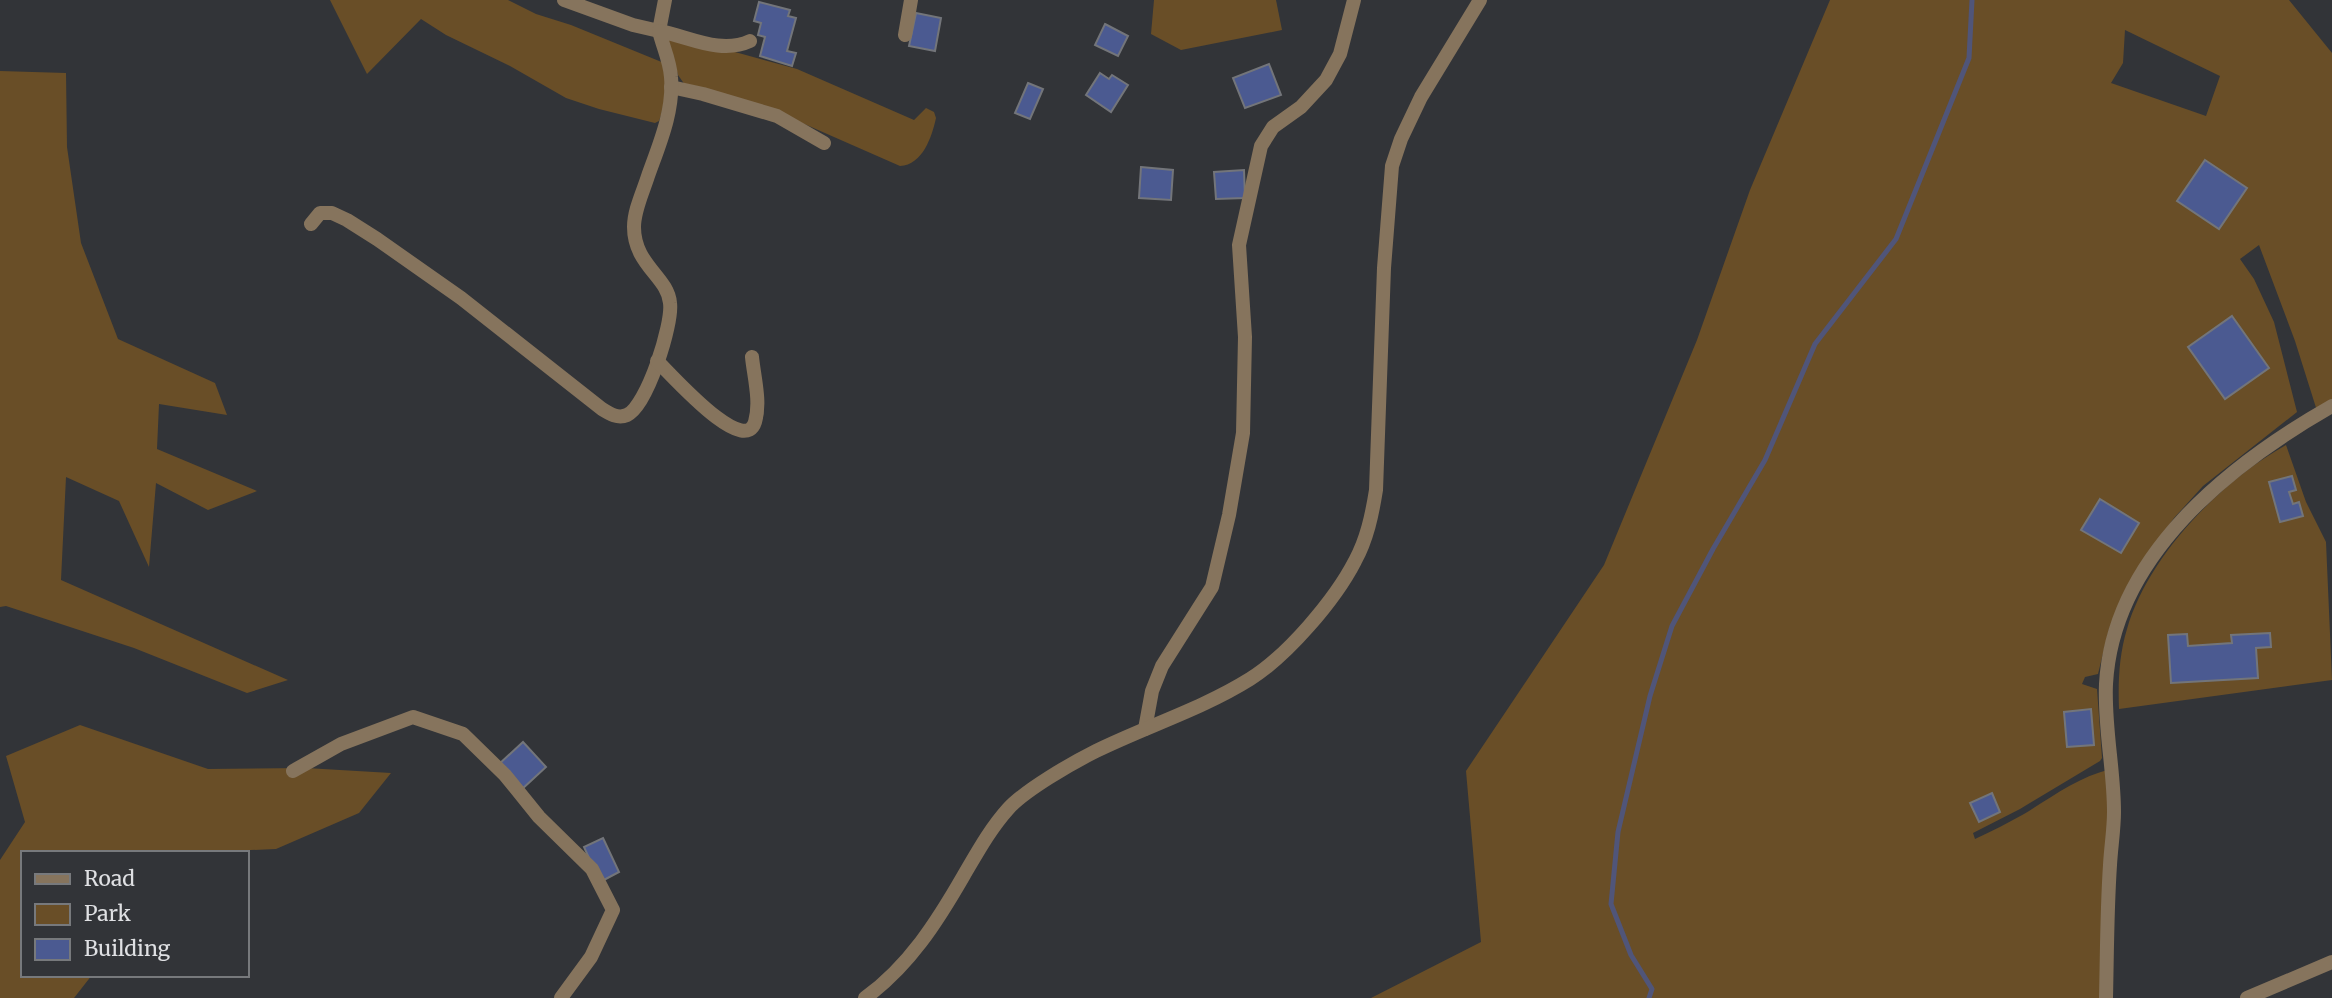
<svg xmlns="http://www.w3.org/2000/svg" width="2332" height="998" font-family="Merriweather,serif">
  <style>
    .green { fill: #694e27; fill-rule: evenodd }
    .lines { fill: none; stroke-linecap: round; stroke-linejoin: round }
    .stream { stroke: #505579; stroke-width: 5 }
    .building { fill: #4b5a91; stroke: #73757a; stroke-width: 2 }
    .minor { stroke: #86745d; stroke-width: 14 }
    .tertiary { stroke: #86745d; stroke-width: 14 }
  </style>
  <rect width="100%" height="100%" fill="#323438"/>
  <g class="green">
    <path d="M 330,0 L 508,0 L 536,14 L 571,25 L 664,63 C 666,82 666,103 659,121 L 655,123 L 599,109 L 566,98 L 510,66 L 446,35 L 421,19 L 367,74 Z"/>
    <path d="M 1154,0 L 1276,0 L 1282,30 L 1181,50 L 1151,34 Z"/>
    <path d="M 1830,0 L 2289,0 L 2332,53 L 2332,406 L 2318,414 L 2295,341 L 2259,245 L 2240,259 L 2254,279 L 2274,322 L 2297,412 L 2203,486 L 2174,518 L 2136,571 L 2126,588 L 2109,629 L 2098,674 L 2085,677 L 2082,684 L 2097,689 L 2102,758 L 2100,761 L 2020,809 L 1973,833 L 1975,839 C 1992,831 2008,823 2024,814 C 2052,797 2078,777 2111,769 L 2106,998 L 1371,998 L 1481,942 L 1466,771 L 1604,565 L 1697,340 L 1750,190 ZM 2125,30 L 2220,76 L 2206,116 L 2111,83 L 2123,63 Z"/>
    <path d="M 667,38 L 735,52 L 797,69 L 914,120 L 926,108 L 934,112 L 936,118 C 932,136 923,165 900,166 L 768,108 L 685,85 L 678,75 Z"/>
    <path d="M 0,71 L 66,73 L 67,147 L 81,243 L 118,339 L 215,383 L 227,415 L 159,404 L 157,449 L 257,491 L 208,510 L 156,483 L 149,567 L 119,501 L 66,477 L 61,580 L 288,680 L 247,693 L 134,648 L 6,606 L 0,607 Z"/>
    <path d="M 2286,445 L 2306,502 L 2326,542 L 2332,680 L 2119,709 C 2118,682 2119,655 2127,629 C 2148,556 2221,481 2286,445 Z"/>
    <path d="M 80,725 L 208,769 L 306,768 L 391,773 L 359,813 L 276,849 L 184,853 L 23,853 L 23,975 L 92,975 L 74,998 L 0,998 L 0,860 L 25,822 L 6,756 Z"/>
  </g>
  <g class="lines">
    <path class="stream" d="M 1649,998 L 1652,989 L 1631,955 L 1611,904 L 1618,832 L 1650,696 L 1672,626 L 1713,549 L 1765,460 L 1815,344 L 1896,239 L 1969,58 L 1972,0"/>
  </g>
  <g class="building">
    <path d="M 759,2 L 790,10 L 788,16 L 796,18 L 787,51 L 796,53 L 792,66 L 760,56 L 765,37 L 758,35 L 761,23 L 754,21 Z"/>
    <path d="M 916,13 L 941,18 L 935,51 L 909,46 Z"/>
    <path d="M 1105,24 L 1128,36 L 1118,56 L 1095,45 Z"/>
    <path d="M 1269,64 L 1281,95 L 1245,108 L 1233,78 Z"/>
    <path d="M 1100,73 L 1109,79 L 1112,75 L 1128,85 L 1111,112 L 1086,95 Z"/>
    <path d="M 1028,83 L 1043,89 L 1030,119 L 1015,113 Z"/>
    <path d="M 2205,160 L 2247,188 L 2219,229 L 2177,201 Z"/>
    <path d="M 1141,167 L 1173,170 L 1171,200 L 1139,198 Z"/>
    <path d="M 1244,170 L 1245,198 L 1216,199 L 1214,172 Z"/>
    <path d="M 2232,316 L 2269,368 L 2225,399 L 2188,347 Z"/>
    <path d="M 2292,476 L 2296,490 L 2289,492 L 2293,504 L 2299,502 L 2303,516 L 2280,522 L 2269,482 Z"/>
    <path d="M 2100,499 L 2139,523 L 2121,553 L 2081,530 Z"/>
    <path d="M 2270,633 L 2271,647 L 2256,648 L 2258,678 L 2171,683 L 2168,635 L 2187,634 L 2188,646 L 2232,643 L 2231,635 Z"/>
    <path d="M 2091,709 L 2094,745 L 2067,747 L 2064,712 Z"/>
    <path d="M 523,742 L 546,767 L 521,790 L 498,765 Z"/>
    <path d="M 1992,793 L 2000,812 L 1979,822 L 1970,803 Z"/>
    <path d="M 603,838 L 619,872 L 600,882 L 584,847 Z"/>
  </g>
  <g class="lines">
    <g class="minor">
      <path d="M 564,0 L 633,25 L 659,31 L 665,0"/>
      <path d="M 905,35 L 911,0"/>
      <path d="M 671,87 L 703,94 L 777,116 L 824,143"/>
      <path d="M 311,224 L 320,213 L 332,213 L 347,220 L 377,239 L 461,298 L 602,409 C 610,414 618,419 627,415 C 647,406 673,324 670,303 C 668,277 634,265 634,227 C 634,210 643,192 648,176 C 659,145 674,111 671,77 C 670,61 663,47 659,31 C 688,36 720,55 750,41"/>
      <path d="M 657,361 C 670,373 744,458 755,422 C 761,402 754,377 752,357"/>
      <path d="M 1145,729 L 1152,691 L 1162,666 L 1212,587 L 1229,515 L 1243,433 L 1245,337 L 1239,245 L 1261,146 L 1273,127 L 1301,107 L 1326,80 L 1340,54 L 1354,0"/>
      <path d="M 293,771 L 341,744 L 413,717 L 463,734 L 505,775 L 539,817 L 592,869 L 613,910 L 591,957 L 561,998"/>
      <path d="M 2106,998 C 2107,954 2107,909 2110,865 C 2111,847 2114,829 2114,812 C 2114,769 2104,727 2106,684 C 2113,556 2230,464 2332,406"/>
      <path d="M 2247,998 L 2332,962"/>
    </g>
    <path class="tertiary" d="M 865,998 C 909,966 937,922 964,875 C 977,853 990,829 1008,809 C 1025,790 1072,763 1096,751 C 1147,726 1202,709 1250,679 C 1287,656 1335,600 1355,561 C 1367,539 1372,515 1376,490 L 1384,268 L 1392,166 L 1401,139 L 1421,97 L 1480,0"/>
  </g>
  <rect x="21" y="851" width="228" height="126" fill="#323438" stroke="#77797c" stroke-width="2"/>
  <rect x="35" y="874" width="35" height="10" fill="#86745d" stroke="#77797c" stroke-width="2"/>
  <text x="84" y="886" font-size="21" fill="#dfe0e3">Road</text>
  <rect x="35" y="904" width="35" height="21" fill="#694e27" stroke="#77797c" stroke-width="2"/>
  <text x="84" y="921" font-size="21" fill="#dfe0e3">Park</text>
  <rect x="35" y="939" width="35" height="21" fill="#4b5a91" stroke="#77797c" stroke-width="2"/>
  <text x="84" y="956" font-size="21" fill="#dfe0e3">Building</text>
</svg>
